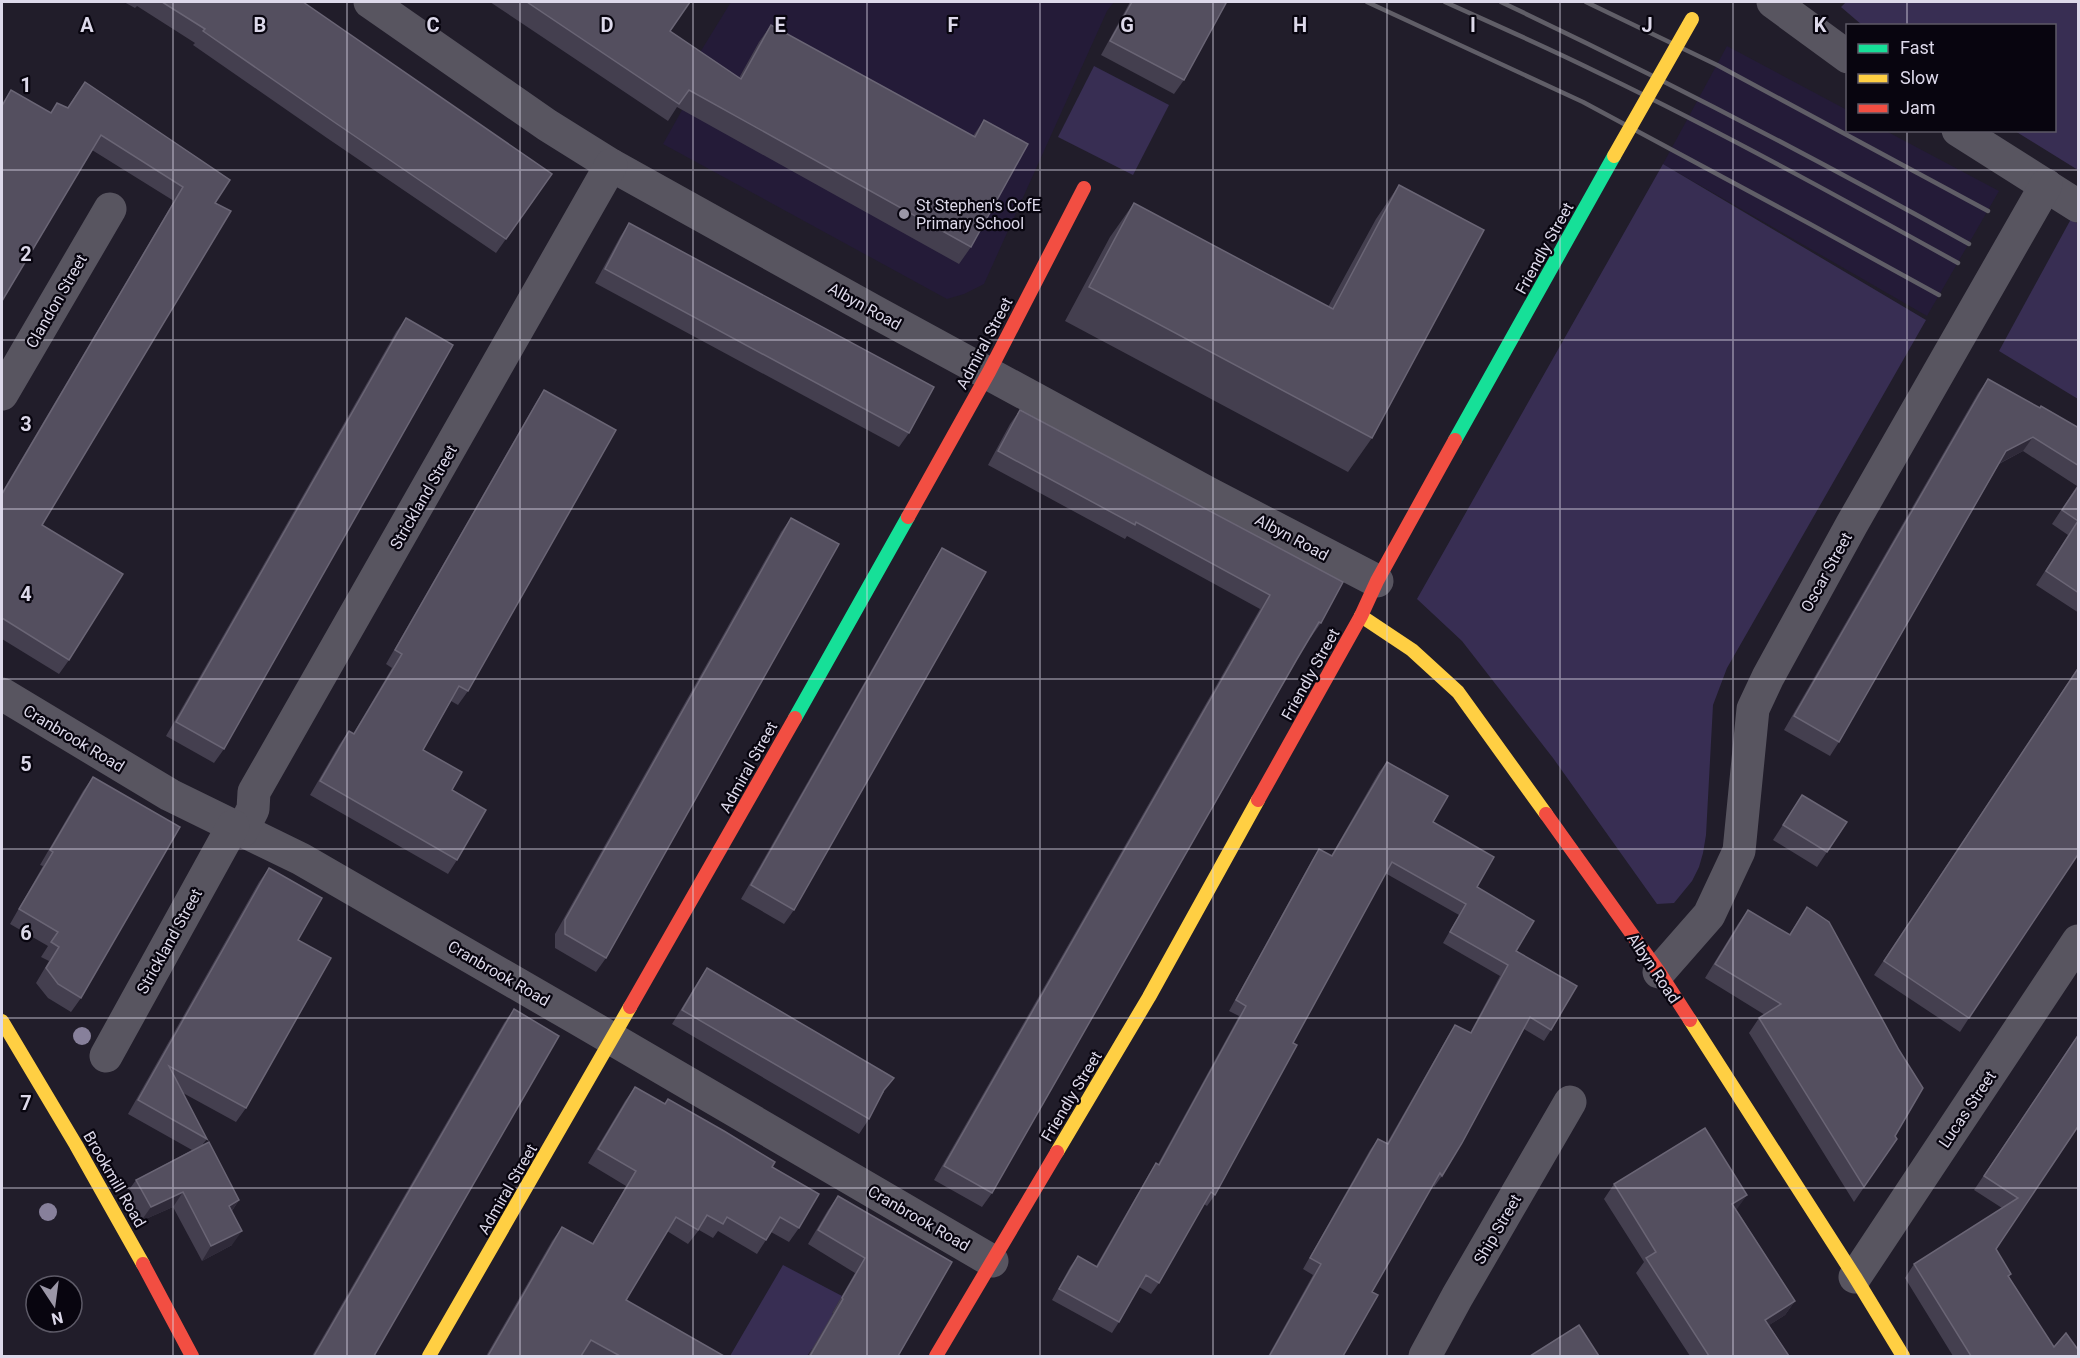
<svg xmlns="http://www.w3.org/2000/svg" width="2080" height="1358" font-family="Roboto,sans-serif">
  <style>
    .built { fill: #241b38 }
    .green { fill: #382e53 }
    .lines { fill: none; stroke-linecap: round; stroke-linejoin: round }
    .street { stroke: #585560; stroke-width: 33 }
    .fast { stroke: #16e098; stroke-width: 14 }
    .slow { stroke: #ffcf43; stroke-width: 14 }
    .jam { stroke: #f24e42; stroke-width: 14 }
    .rail { stroke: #605e67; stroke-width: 4.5 }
    .slow-bridge { stroke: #ffcf43; stroke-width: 14 }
    .tree { fill: #87809b }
    .wall { fill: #443f4f }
    .shaded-wall { fill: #2f2a39 }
    .building { fill: #544f5f; stroke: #6a6575; stroke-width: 1.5 }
    .grid { fill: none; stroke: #ddd9ea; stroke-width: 1.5; stroke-opacity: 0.55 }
    .poi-dot { fill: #9b97a7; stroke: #08050f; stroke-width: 2 }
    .labels { text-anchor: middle; stroke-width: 4.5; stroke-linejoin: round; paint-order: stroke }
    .poi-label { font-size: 16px; fill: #ddd9ea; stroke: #08050f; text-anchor: start }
    .street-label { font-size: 16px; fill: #ddd9ea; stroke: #08050f }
    .grid-label { font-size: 20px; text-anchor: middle; font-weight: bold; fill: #ddd9ea; stroke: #08050f; stroke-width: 4.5; stroke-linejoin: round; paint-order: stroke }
  </style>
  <rect width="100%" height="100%" fill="#211d2a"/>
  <g class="built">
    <path d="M 731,2 L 1114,2 L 1107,11 L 984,284 L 964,294 L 947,299 L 663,144 L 705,69 L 696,59 Z"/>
    <path d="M 1727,46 L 1847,110 L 1848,130 L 1886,131 L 1999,191 L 1927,316 L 1663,164 Z"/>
  </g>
  <g class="green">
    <path d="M 1846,2 L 2078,2 L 2078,170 L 2015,131 L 2054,130 L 2054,26 L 1862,25 L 1841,7 Z"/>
    <path d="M 1094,66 L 1169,105 L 1133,175 L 1058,137 Z"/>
    <path d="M 1663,164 L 1926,320 L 1727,668 L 1713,705 L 1706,835 L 1703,853 L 1699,867 L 1692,881 L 1674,903 L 1657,904 L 1553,758 L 1462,641 L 1417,599 Z"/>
    <path d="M 2071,219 L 2078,224 L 2078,399 L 1999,351 Z"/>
    <path d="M 783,1265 L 842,1296 L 832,1313 L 855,1325 L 826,1356 L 812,1349 L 807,1356 L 730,1356 Z"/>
  </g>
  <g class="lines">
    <g class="street">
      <path d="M 370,2 L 547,125 L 611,165 L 877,313 L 1208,493 L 1377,581"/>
      <path d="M 1773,2 L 1848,57"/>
      <path d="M 1958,130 L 2078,206"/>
      <path d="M 2,394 L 110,209"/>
      <path d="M 2,694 L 170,795 L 301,859 L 578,1019 L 992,1261"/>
      <path d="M 242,831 L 253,809 L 254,792 L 611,165"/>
      <path d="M 1659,972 L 1709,915 L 1739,851 L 1753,709 L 1768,677 L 1852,524 L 2046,185"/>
      <path d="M 106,1056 L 233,826"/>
      <path d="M 1855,1277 L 2078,941"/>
      <path d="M 1425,1356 L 1457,1297 L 1570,1102"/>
    </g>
    <g class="fast">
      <path d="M 1455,440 L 1614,156"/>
      <path d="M 795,718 L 908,517"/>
    </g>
    <g class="slow">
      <path d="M 1361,616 L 1412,650 L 1458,692 L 1546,814"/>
      <path d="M 1690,1020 L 1855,1277 L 1903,1356"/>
      <path d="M 2,1021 L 76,1145 L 143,1264"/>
      <path d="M 1057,1152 L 1149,997 L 1258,800"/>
      <path d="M 429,1356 L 630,1007"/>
    </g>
    <g class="jam">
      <path d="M 908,517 L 989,372 L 1084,188"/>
      <path d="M 1258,800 L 1361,616 L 1377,581 L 1455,440"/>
      <path d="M 1546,814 L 1659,972 L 1690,1020"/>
      <path d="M 630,1007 L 795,718"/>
      <path d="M 143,1264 L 192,1356"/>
      <path d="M 936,1356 L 1057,1152"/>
    </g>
    <g class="rail">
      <path d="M 1367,2 L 1583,102 L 1810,224 L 1939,295"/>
      <path d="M 1445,2 C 1498,26 1551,49 1603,75 C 1723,133 1841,198 1958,263"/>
      <path d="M 1501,2 C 1660,77 1815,158 1969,244"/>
      <path d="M 1586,2 L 1717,65 L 1988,211"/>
    </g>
    <path class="slow-bridge" d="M 1614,156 L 1692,19"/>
  </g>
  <g class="tree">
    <circle cx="82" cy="1036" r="9"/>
    <circle cx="48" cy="1212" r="9"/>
  </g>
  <g class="wall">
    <path d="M 124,2 L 303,2 L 552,174 L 496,253 L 327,138 L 193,45 L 195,43 L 137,6 L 135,8 Z"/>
    <path d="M 490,2 L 690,2 L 670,31 L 739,78 L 759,42 L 771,25 L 973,136 L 984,120 L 971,247 L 959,264 L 677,107 L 668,121 Z"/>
    <path d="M 1130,2 L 1224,2 L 1184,80 L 1174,94 L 1101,55 Z"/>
    <path d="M 85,82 L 215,203 L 42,525 L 69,660 L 59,674 L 2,639 L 2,492 L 174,201 L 92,150 L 2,301 L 2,104 L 11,90 L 51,113 L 57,103 L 67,108 Z"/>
    <path d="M 1399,185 L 1372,438 L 1348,472 L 1065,321 L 1110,237 L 1134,203 L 1328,307 L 1376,219 Z"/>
    <path d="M 629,223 L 909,433 L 899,447 L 595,283 L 620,237 Z"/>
    <path d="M 406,318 L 224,749 L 214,763 L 166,736 L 396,332 Z"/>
    <path d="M 1988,379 L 2040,408 L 2079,428 L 2079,613 L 2036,585 L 2068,535 L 2052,524 L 2077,486 L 2023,451 L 1999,464 L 1839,742 L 1830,756 L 1784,730 L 1978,393 Z"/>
    <path d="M 544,390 L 468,691 L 458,705 L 451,701 L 423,750 L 452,790 L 457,860 L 448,874 L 310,795 L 339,745 L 349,731 L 353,734 L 392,668 L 386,664 L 535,404 Z"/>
    <path d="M 1020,410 L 1321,623 L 1311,637 L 1310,637 L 992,1193 L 982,1207 L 934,1180 L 1260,609 L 1127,536 L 1125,539 L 988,465 L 1010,424 Z"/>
    <path d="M 791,518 L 606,958 L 596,972 L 555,948 L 555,934 L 781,532 Z"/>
    <path d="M 942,548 L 794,910 L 784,924 L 741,899 L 933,562 Z"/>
    <path d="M 2079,666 L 1969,1018 L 1960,1032 L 1874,975 Z"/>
    <path d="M 1387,762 L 1433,822 L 1477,887 L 1516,951 L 1551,1030 L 1544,1041 L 1524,1029 L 1442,1176 L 1434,1187 L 1433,1185 L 1372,1292 L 1343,1356 L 1268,1356 L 1313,1275 L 1303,1269 L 1370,1150 L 1378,1139 L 1387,1143 L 1448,1036 L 1455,1025 L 1470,1033 L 1500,976 L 1443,943 L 1459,915 L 1385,873 L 1293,1043 L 1215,1195 L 1207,1206 L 1204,1204 L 1159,1283 L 1151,1294 L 1139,1287 L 1119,1322 L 1112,1333 L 1052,1300 L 1070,1267 L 1078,1256 L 1096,1266 L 1149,1174 L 1156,1163 L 1158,1164 L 1239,1016 L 1229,1011 L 1312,860 L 1319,849 L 1331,856 L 1379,772 Z"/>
    <path d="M 93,777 L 81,998 L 71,1012 L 48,998 L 36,983 L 49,961 L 41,957 L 48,946 L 10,924 L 43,866 L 40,865 L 83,791 Z"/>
    <path d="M 1802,795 L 1827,852 L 1817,867 L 1773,840 Z"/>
    <path d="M 269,868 L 298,940 L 246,1108 L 236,1122 L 183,1093 L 207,1139 L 203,1144 L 239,1200 L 232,1211 L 232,1245 L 202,1261 L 173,1207 L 141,1221 L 126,1194 L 136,1180 L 192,1150 L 128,1114 L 259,882 Z"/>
    <path d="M 1807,907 L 1897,1139 L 1854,1202 L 1749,1033 L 1759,1018 L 1765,1015 L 1705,978 L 1738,924 L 1748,910 L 1789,935 Z"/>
    <path d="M 707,968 L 884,1092 L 881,1096 L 869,1119 L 859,1134 L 672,1024 L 697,983 Z"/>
    <path d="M 514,1009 L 374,1356 L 312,1356 L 504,1023 Z"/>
    <path d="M 2079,1033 L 2079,1125 L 1996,1249 L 2011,1274 L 2009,1277 L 2054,1347 L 2079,1356 L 1953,1356 L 1905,1278 L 1914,1264 L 2002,1208 L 1974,1190 Z"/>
    <path d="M 635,1087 L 772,1167 L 799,1228 L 789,1242 L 771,1232 L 757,1254 L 718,1231 L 713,1238 L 699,1230 L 688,1244 L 667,1231 L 626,1300 L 724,1356 L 585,1356 L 582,1355 L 581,1356 L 486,1356 L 552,1241 L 562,1227 L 592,1244 L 626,1186 L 588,1163 L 625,1101 Z"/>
    <path d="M 1614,1184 L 1747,1195 L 1736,1209 L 1795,1301 L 1785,1315 L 1769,1325 L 1789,1356 L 1690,1356 L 1636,1273 L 1644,1262 L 1604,1199 Z"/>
    <path d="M 838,1196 L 952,1262 L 898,1356 L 808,1356 L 833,1313 L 832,1313 L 855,1273 L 808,1244 L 828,1210 Z"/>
  </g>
  <g class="shaded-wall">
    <path d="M 2033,437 L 2023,451 L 1996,465 L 2006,451 Z"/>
    <path d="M 183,1192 L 173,1207 L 141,1221 L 151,1207 Z"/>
    <path d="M 1747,1195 L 1737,1209 L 1722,1218 L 1732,1204 Z"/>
    <path d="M 239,1200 L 229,1215 L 229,1206 Z"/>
    <path d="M 242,1231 L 232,1245 L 202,1261 L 211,1246 Z"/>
    <path d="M 1795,1301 L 1785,1315 L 1755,1334 L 1765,1320 Z"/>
  </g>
  <g class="building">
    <path d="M 162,2 L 303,2 L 552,174 L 506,239 L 337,124 L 203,31 L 205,29 Z"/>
    <path d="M 527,2 L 690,2 L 670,31 L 741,79 L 771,25 L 975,137 L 984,120 L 1028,144 L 971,247 L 689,90 L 679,104 Z"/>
    <path d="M 1132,2 L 1224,2 L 1226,3 L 1184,80 L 1110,41 Z"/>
    <path d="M 85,82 L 230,180 L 215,203 L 231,211 L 42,525 L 123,574 L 69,660 L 2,618 L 2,494 L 183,187 L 101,135 L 2,301 L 2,106 L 11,90 L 51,113 L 57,103 L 68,108 Z"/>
    <path d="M 1399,185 L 1484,230 L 1372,438 L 1089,287 L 1134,203 L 1333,309 Z"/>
    <path d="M 629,223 L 934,387 L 909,433 L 605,269 Z"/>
    <path d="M 406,318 L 453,345 L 224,749 L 176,722 Z"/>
    <path d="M 1988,379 L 2040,408 L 2041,406 L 2079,428 L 2079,466 L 2033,437 L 2006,451 L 1839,742 L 1794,716 Z"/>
    <path d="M 544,390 L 616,430 L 468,691 L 459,686 L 423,750 L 462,772 L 452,790 L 486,810 L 457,860 L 320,781 L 349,731 L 354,734 L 402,654 L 395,650 Z"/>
    <path d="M 1020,410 L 1343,582 L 1321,623 L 1319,622 L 1297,659 L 992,1193 L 944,1166 L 1270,595 L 1136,522 L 1135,525 L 998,451 Z"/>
    <path d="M 2079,485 L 2079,593 L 2046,571 L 2078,521 L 2062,510 Z"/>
    <path d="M 791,518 L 839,544 L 606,958 L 565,934 L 565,920 Z"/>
    <path d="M 942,548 L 986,572 L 794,910 L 751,885 Z"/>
    <path d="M 2079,667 L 2079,853 L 1969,1018 L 1884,961 Z"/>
    <path d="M 1387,762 L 1448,796 L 1433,822 L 1494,857 L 1477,887 L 1534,921 L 1516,951 L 1577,986 L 1551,1030 L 1530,1017 L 1462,1143 L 1442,1176 L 1440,1173 L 1372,1292 L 1378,1295 L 1343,1356 L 1273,1356 L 1270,1355 L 1321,1264 L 1310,1258 L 1378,1139 L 1388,1144 L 1455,1025 L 1471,1033 L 1508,965 L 1450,932 L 1466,904 L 1392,862 L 1293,1043 L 1297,1045 L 1215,1195 L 1211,1192 L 1159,1283 L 1146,1275 L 1119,1322 L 1059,1289 L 1078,1256 L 1097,1267 L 1156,1163 L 1159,1165 L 1246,1006 L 1236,1000 L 1319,849 L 1332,856 Z"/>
    <path d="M 93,777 L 180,827 L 81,998 L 58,984 L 46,968 L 59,947 L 51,942 L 58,932 L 19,909 L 53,852 L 50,850 Z"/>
    <path d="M 1802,795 L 1847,822 L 1827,852 L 1783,825 Z"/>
    <path d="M 269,868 L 322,898 L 298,940 L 331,958 L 246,1108 L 169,1066 L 207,1139 L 138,1100 Z"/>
    <path d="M 1807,907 L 1829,922 L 1899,1050 L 1923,1088 L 1895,1136 L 1897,1139 L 1864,1187 L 1759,1018 L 1781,1004 L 1715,964 L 1748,910 L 1790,935 Z"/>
    <path d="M 707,968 L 894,1078 L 884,1090 L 869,1119 L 682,1010 Z"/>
    <path d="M 514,1009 L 559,1036 L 374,1356 L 314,1356 Z"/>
    <path d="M 2079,1034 L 2079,1125 L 1996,1249 L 2011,1274 L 2008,1276 L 2054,1347 L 2066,1333 L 2079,1351 L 2079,1356 L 1971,1356 L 1914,1264 L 2018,1198 L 1984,1176 Z"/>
    <path d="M 635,1087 L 665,1104 L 668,1099 L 724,1131 L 775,1162 L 772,1167 L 819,1194 L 799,1228 L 780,1217 L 766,1240 L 727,1217 L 723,1224 L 707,1215 L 698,1230 L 676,1217 L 626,1300 L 724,1356 L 620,1356 L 591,1340 L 581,1356 L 488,1356 L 562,1227 L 593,1244 L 636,1171 L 598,1149 Z"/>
    <path d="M 1705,1128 L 1747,1195 L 1732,1204 L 1795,1301 L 1765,1320 L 1789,1356 L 1709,1356 L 1646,1258 L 1656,1252 L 1614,1184 Z"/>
    <path d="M 209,1142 L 239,1200 L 229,1206 L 242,1231 L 211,1246 L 183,1192 L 151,1207 L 136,1180 Z"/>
    <path d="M 838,1196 L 952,1262 L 898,1356 L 810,1356 L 843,1299 L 842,1298 L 865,1258 L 818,1230 Z"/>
    <path d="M 1579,1325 L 1599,1356 L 1530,1356 Z"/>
  </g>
  <path class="grid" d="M 173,2 L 173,1356M 347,2 L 347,1356M 520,2 L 520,1356M 693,2 L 693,1356M 867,2 L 867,1356M 1040,2 L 1040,1356M 1213,2 L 1213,1356M 1387,2 L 1387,1356M 1560,2 L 1560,1356M 1733,2 L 1733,1356M 1907,2 L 1907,26M 1907,130 L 1907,1356M 2,170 L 2078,170M 2,340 L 2078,340M 2,509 L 2078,509M 2,679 L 2078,679M 2,849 L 2078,849M 2,1018 L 2078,1018M 2,1188 L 2078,1188"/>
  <circle class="poi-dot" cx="904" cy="214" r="6"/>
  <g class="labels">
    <g class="poi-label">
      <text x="916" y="211">St Stephen's CofE<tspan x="916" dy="18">Primary School</tspan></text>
    </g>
    <g class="street-label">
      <text transform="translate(1544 248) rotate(-61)" y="6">Friendly Street</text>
      <text transform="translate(56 301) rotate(-60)" y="6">Clandon Street</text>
      <text transform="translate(865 306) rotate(29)" y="6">Albyn Road</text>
      <text transform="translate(984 343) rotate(-62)" y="6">Admiral Street</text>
      <text transform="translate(423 497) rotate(-60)" y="6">Strickland Street</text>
      <text transform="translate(1292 537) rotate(28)" y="6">Albyn Road</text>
      <text transform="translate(1826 572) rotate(-61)" y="6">Oscar Street</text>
      <text transform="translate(1310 674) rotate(-61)" y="6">Friendly Street</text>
      <text transform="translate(74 738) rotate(31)" y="6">Cranbrook Road</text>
      <text transform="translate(748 767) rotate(-61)" y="6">Admiral Street</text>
      <text transform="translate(169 941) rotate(-61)" y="6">Strickland Street</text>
      <text transform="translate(1654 968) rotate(56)" y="6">Albyn Road</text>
      <text transform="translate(499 973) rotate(30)" y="6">Cranbrook Road</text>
      <text transform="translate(1071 1096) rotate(-59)" y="6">Friendly Street</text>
      <text transform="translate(1967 1109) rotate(-56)" y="6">Lucas Street</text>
      <text transform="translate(115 1179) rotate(60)" y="6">Brookmill Road</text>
      <text transform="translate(507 1189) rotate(-60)" y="6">Admiral Street</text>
      <text transform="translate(919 1218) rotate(30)" y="6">Cranbrook Road</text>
      <text transform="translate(1497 1229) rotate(-60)" y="6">Ship Street</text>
    </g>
  </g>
  <g class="grid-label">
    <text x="87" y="32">A</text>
    <text x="260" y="32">B</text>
    <text x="433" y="32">C</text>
    <text x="607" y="32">D</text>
    <text x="780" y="32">E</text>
    <text x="953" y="32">F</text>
    <text x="1127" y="32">G</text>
    <text x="1300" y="32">H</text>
    <text x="1473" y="32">I</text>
    <text x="1647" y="32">J</text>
    <text x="1820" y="32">K</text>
    <text x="26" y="92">1</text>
    <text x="26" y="261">2</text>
    <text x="26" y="431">3</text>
    <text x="26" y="601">4</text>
    <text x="26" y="771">5</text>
    <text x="26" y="940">6</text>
    <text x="26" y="1110">7</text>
  </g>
  <rect width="2080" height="1358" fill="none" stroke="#ddd9ea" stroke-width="6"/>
  <rect x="1846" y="24" width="210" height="108" fill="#08050f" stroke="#5d5a67" stroke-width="1.5"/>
  <rect x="1858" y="44" width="30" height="9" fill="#16e098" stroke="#5d5a67" stroke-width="1.5"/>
  <text x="1900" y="54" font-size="18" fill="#ddd9ea">Fast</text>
  <rect x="1858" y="74" width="30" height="9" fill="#ffcf43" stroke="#5d5a67" stroke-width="1.5"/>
  <text x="1900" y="84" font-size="18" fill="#ddd9ea">Slow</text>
  <rect x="1858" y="104" width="30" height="9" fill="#f24e42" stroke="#5d5a67" stroke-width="1.5"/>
  <text x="1900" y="114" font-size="18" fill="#ddd9ea">Jam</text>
  <g transform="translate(54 1304) rotate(167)"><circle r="28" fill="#08050f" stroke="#5d5a67" stroke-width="1.5"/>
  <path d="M0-4.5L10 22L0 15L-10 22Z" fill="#9b97a7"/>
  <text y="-9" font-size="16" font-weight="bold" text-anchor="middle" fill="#ddd9ea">N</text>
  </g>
</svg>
